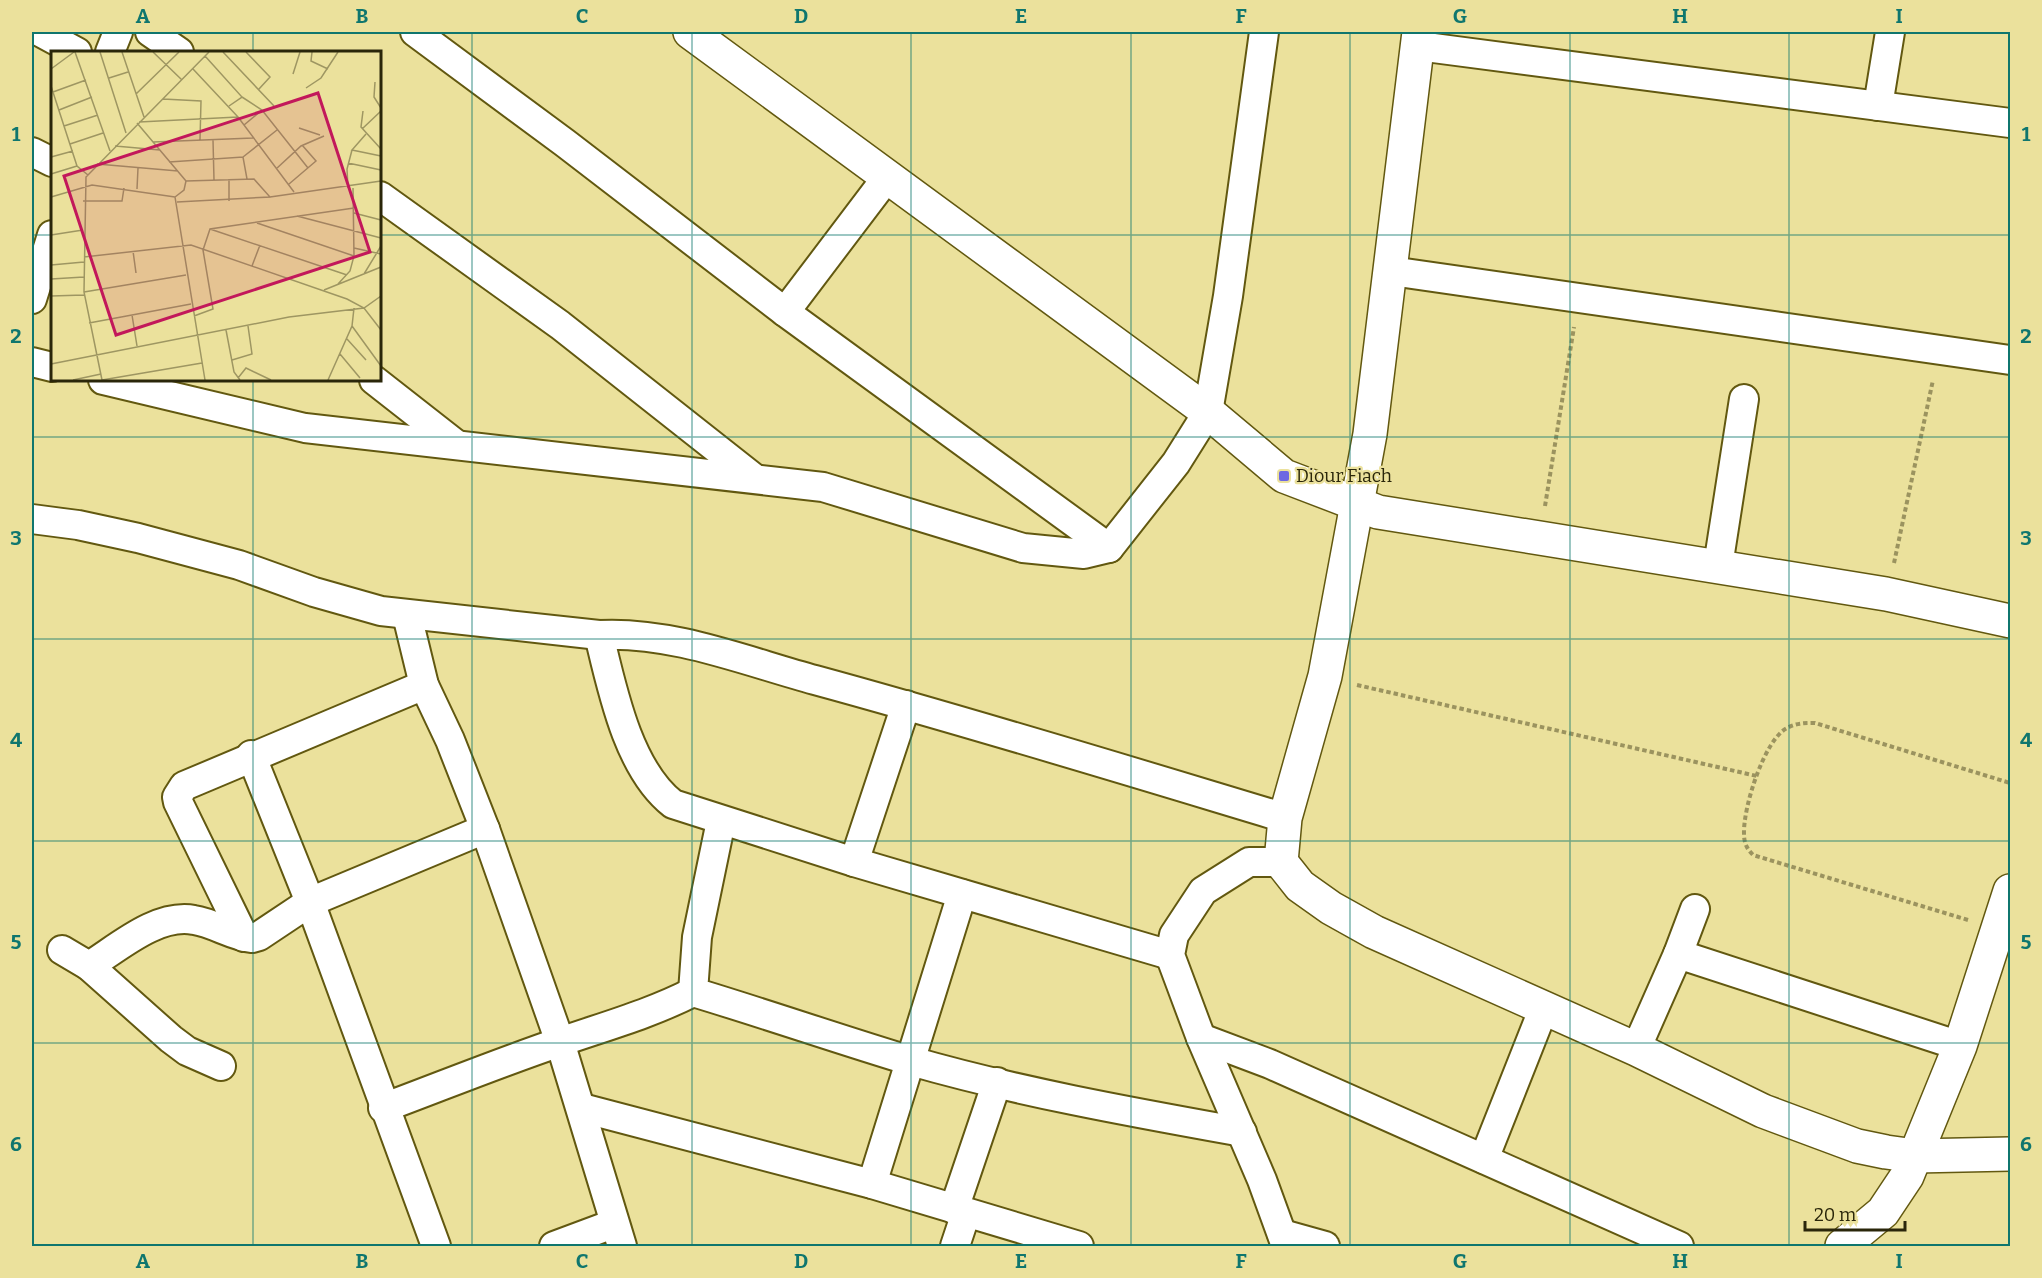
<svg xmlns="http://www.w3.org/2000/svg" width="2042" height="1278" font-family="Bitter,serif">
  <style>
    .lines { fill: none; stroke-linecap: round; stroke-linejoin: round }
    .minor-casing { stroke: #625810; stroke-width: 32 }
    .tertiary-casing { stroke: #625810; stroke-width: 36 }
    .path { stroke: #9b935f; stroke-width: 4; stroke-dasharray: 4.5 3; stroke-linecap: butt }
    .minor { stroke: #fff; stroke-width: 28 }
    .tertiary { stroke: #fff; stroke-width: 33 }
    .grid { fill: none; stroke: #0f766e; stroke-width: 1.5; stroke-opacity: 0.55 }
    .poi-dot { fill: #6d68e2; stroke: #ebe19c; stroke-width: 2 }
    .labels { text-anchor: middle; stroke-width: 4.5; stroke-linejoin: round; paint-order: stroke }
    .poi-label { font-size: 18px; fill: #2a260a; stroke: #ebe19c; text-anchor: start }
    .inset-road { fill: none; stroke: #9e9662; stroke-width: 1.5 }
    .view { fill: #c2185b; fill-opacity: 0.15; stroke: #c2185b; stroke-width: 3 }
    .inset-edge { fill: none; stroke: #2a260a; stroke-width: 3 }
    .neatline { fill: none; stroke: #0f766e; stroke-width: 2 }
    .grid-label { font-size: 20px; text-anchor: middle; font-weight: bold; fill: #0f766e }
  </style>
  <rect width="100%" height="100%" fill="#ebe19c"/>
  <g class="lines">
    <g class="minor-casing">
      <g id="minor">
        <path d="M 40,32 L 77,52"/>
        <path d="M 150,32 L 179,52"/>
        <path d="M 415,32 L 565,143 L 785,312 L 1109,548"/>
        <path d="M 1418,46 L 2010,123"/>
        <path d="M 110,52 L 118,32"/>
        <path d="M 1878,106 L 1890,32"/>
        <path d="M 32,152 L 52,162"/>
        <path d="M 380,196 L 560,325 L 754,478"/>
        <path d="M 1391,271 L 2010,360"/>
        <path d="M 32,299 L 52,235"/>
        <path d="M 785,312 L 888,176"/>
        <path d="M 32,362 L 52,367"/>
        <path d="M 103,380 L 305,428 L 823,487 L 1023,548 L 1084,554 L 1109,548 L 1176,463 L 1208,412 L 1228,296 L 1264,32"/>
        <path d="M 374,380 L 457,445"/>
        <path d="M 32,519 L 78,525 L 138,538 L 239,565 L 314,592 L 381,611 L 599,635"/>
        <path d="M 1718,566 L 1744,399"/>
        <path d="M 407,615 L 424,685 L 450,740 L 485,829 L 560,1042 L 622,1246"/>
        <path d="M 251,755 L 310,902 L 436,1246"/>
        <path d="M 721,821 L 697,937 L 693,992 C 766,1014 838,1039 911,1061 C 1019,1092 1131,1112 1242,1132"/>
        <path d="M 854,862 L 906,705"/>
        <path d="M 1281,862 L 1249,862 L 1203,891 L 1174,935 L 1170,955 L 1201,1038 L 1262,1180 L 1286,1246"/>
        <path d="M 244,937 L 178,802 L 177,797 L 184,786 L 424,685"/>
        <path d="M 62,950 L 89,966 C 118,948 157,913 194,920 C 214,923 232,936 252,938 L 259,936 L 310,902 L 485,829"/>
        <path d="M 1678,954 L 1695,909"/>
        <path d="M 1170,955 L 854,862 L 673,804 C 628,769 612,689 599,635 C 672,631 745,661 815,680 C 973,723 1129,771 1285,818"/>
        <path d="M 89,966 L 171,1039 L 187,1051 L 221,1066"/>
        <path d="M 1201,1038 L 1270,1064 L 1679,1246"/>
        <path d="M 1636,1049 L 1678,954 L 1960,1046"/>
        <path d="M 383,1108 C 442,1086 501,1062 560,1042 C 606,1026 650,1014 693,992"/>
        <path d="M 582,1108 L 872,1184 L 1079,1246"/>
        <path d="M 1484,1159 L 1543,1010"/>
        <path d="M 872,1184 L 962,894"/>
        <path d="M 954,1209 L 997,1082"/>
        <path d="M 1282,1234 L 1325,1246"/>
        <path d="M 554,1246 L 613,1224"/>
        <path d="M 955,1246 L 966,1213"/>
      </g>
    </g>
    <g class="tertiary-casing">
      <g id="tertiary">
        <path d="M 690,32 L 1208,412 L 1284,476 L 1378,512 L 1886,594 L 2010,621"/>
        <path d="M 1419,32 L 1370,434 L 1325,676 L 1285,818 L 1281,862 L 1300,886 L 1331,908 L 1374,932 L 1636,1049 L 1763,1111 L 1857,1146 L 1886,1152 L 1915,1156 L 2010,1154"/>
        <path d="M 1842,1246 L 1883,1212 L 1907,1176 L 1960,1046 L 2010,891"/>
      </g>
    </g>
    <g class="path">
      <path d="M 1545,506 L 1574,327"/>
      <path d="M 1894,563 L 1933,380"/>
      <path d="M 1357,685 L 1757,776"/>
      <path d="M 1968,920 L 1753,855 C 1747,849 1744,843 1744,834 C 1743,808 1764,740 1787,728 C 1796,723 1805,723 1815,723 L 2010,783"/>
    </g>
    <use href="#minor" class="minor"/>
    <use href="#tertiary" class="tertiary"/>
  </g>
  <path class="grid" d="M 253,32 L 253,52M 472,32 L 472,1246M 692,32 L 692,1246M 911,32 L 911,1246M 1131,32 L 1131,1246M 1350,32 L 1350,1246M 1570,32 L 1570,1246M 1789,32 L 1789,1246M 32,235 L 52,235M 380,235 L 2010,235M 253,380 L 253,1246M 32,437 L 2010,437M 32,639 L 2010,639M 32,841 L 2010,841M 32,1043 L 2010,1043"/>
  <rect class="poi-dot" x="1278" y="470" width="12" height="12" rx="3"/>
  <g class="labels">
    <g class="poi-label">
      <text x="1296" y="482">Diour Fiach</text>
    </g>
  </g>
  <g transform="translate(51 51)">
    <rect width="330" height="330" fill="#ebe19c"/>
    <path class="inset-road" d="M 24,1 L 59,100M 49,1 L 75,82M 71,1 L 93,66M 102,1 L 131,29M 172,1 L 223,55M 195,1 L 219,26 L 208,38M 261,1 L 260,10 L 277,18M 154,5 L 191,46 L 178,55M 0,18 L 23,1M 142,18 L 187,66 L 243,141M 242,23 L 249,1M 58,27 L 77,21M 324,31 L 323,46 L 330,57M 0,35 L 26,115 L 37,124M 255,37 L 270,27 L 287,1M 2,41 L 35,29M 85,43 L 128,1M 191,46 L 211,59 L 257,117M 112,48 L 150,50 L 149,89M 8,59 L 41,46M 312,60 L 310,76 L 330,98M 88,71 L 187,66M 86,72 L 135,130 L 133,139 L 124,146M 193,74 L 211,59M 13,75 L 47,64M 248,77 L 269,84M 311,78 L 330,60M 315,83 L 301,99 L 330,105M 162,89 L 163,129M 102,91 L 202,87M 19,93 L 52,82M 64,95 L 109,99M 0,106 L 22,100M 192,106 L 226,79M 118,111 L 192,106 L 196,128M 297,112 L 330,119M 46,113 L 127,120M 225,118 L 250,95 L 273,85M 0,123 L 26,115M 238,133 L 265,110 L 251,94M 297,137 L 296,118 L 301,99M 86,138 L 87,117M 0,146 L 41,134 L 124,146M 124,146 L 154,329M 219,146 L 330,130M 32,150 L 71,150 L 73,137M 178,150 L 178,128M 126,151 L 219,146 L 203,128 L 135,130M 303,162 L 330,169M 246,165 L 330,187M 206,172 L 303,205M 159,178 L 296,224M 0,184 L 32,179M 303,197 L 330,203M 82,200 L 85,222M 33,206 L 140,194 L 296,248 L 313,257 L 330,279M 0,214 L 33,211M 201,215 L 209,194M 313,223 L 330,195M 0,228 L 33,226M 287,233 L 299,220 L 303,205 L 302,137M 273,239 L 330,216M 33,241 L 135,224M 0,245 L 33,244M 81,264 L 86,295M 143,265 L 162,258 L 152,199 L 159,178 L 303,157M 38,272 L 140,253M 301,275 L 330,315M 175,279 L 183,321 L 189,329M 296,288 L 315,309M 289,303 L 309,327M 181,309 L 201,303 L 197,275M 0,313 L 238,266 L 313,257 L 330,245M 187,327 L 195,317 L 220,329M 22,329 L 50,323M 51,329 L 33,241 L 35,126 L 158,1M 51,329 L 151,312M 277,329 L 301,275 L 303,257"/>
    <path class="view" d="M 267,42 L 319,201 L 65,284 L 13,125 Z"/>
    <rect width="330" height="330" class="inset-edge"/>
  </g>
  <rect width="2042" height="1278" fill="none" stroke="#ebe19c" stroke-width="66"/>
  <path d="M1805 1221v9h100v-9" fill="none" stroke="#2a260a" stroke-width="3"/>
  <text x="1814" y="1221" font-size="18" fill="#2a260a" stroke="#ebe19c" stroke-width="4.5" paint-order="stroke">20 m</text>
  <rect x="33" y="33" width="1976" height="1212" class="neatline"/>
  <g class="grid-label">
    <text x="143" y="23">A</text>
    <text x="362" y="23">B</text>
    <text x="582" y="23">C</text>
    <text x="801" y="23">D</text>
    <text x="1021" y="23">E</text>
    <text x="1241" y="23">F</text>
    <text x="1460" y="23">G</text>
    <text x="1680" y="23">H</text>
    <text x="1899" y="23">I</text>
    <text x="16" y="141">1</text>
    <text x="2026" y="141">1</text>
    <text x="16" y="343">2</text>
    <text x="2026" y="343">2</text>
    <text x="16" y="545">3</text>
    <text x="2026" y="545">3</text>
    <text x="16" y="747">4</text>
    <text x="2026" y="747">4</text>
    <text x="16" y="949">5</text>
    <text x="2026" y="949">5</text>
    <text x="16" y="1151">6</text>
    <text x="2026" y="1151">6</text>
    <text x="143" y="1268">A</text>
    <text x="362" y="1268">B</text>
    <text x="582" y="1268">C</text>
    <text x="801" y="1268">D</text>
    <text x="1021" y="1268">E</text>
    <text x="1241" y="1268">F</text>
    <text x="1460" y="1268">G</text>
    <text x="1680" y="1268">H</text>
    <text x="1899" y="1268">I</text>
  </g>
</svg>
